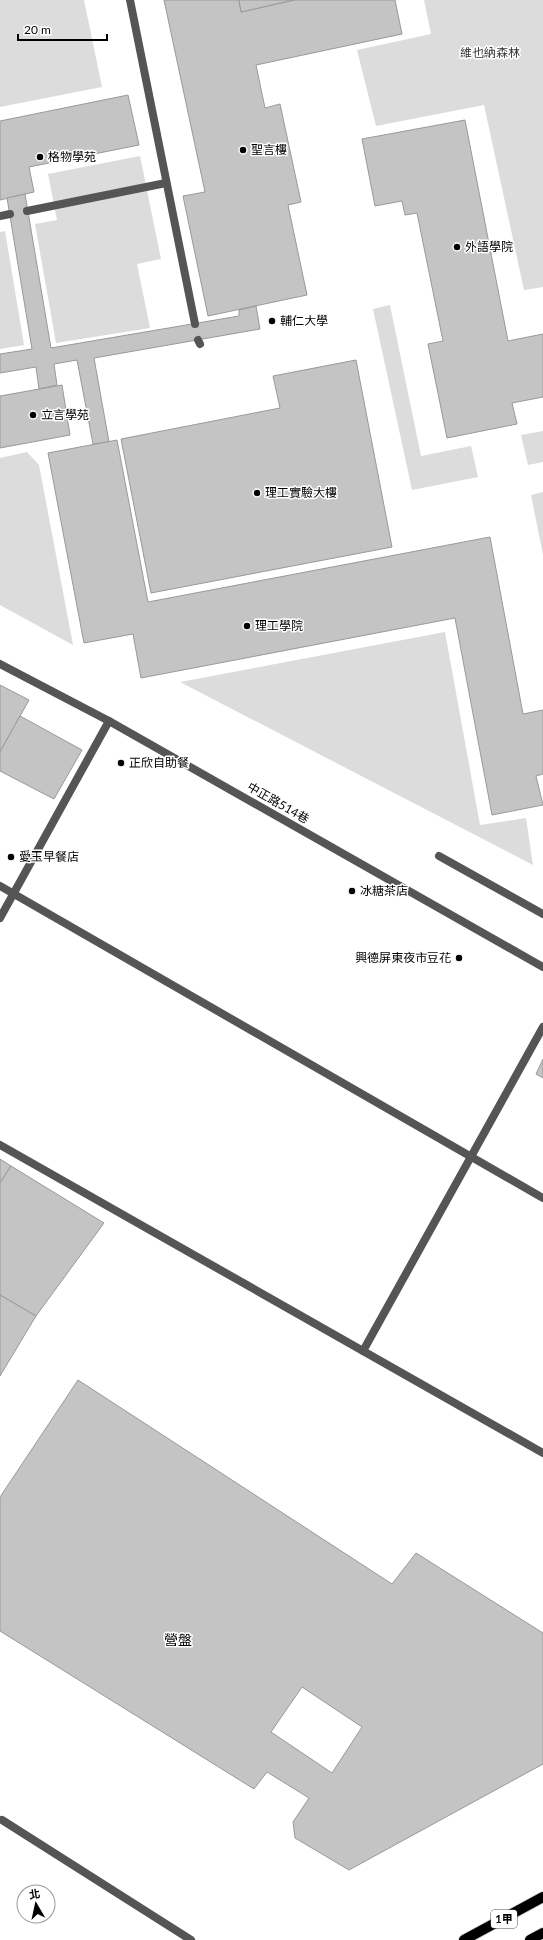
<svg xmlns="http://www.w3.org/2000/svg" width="543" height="1940" font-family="Lato,'Noto Sans TC',sans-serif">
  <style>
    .green { fill: #dcdcdc }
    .building { fill: #c4c4c4; stroke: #999; fill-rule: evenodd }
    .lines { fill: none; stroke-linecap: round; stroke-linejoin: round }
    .primary-casing { stroke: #dbdbdb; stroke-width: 12 }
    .service { stroke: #555; stroke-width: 8 }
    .minor { stroke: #555; stroke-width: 8 }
    .primary { stroke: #000; stroke-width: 10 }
    .poi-dot { fill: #000; stroke: #fff; stroke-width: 1.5 }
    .labels { text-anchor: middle; stroke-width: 3; stroke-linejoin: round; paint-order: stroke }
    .shield { fill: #fff; stroke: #4c4c4c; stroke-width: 1 }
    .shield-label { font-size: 11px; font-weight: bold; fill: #000 }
    .park-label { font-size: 12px; fill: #333; stroke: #fff }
    .poi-label { font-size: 12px; fill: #000; stroke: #fff; text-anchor: start }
    .street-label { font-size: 12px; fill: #000; stroke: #fff }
    .quarter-label { font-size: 14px; fill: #000; stroke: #fff }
  </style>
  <rect width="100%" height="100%" fill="#fff"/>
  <g class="green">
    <path d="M 0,0 L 84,0 L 102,87 L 0,107 Z"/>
    <path d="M 424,0 L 543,0 L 543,287 L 524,290 L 484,105 L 376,126 L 357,50 L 431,34 Z"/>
    <path d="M 140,156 L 161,259 L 137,264 L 150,328 L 56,343 L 35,224 L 57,220 L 48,174 Z"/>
    <path d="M 5,231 L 24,345 L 0,349 L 0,232 Z"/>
    <path d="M 390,305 L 421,456 L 471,446 L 478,477 L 412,490 L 373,309 Z"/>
    <path d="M 543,431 L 543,462 L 528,465 L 521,435 Z"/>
    <path d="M 27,452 L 39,465 L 73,645 L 0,605 L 0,458 Z"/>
    <path d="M 543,492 L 543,555 L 531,495 Z"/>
    <path d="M 445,632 L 480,825 L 526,818 L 533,865 L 180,682 Z"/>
  </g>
  <g class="building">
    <path d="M 164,0 L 239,0 L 241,12 L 294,0 L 395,0 L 402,34 L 256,65 L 265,108 L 280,104 L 301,202 L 288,205 L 307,295 L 208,316 L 183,196 L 205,192 Z"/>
    <path d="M 239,0 L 294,0 L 241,12 Z"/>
    <path d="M 128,95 L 139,145 L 29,167 L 34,192 L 0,200 L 0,121 Z"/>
    <path d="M 465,120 L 508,341 L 543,334 L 543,397 L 512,403 L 517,424 L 447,438 L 428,344 L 443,341 L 417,213 L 405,215 L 402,201 L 375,206 L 362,139 Z"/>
    <path d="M 25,194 L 51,348 L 239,316 L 239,310 L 256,306 L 260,329 L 94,358 L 109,442 L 93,444 L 77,360 L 54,364 L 57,385 L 39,389 L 36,367 L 0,373 L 0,354 L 32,349 L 7,198 Z"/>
    <path d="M 356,360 L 392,547 L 151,593 L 121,439 L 280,408 L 273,376 Z"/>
    <path d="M 62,385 L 70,435 L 0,448 L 0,396 Z"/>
    <path d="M 117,440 L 148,602 L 490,537 L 523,714 L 543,710 L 543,774 L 536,776 L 543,805 L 492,815 L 455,618 L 141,678 L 133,634 L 84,643 L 48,453 Z"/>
    <path d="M 0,685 L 29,700 L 0,752 Z"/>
    <path d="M 20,716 L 82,750 L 54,799 L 0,771 L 0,752 Z"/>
    <path d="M 543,1059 L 543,1078 L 536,1074 Z"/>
    <path d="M 0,1159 L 11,1166 L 0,1183 Z"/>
    <path d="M 11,1166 L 104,1223 L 36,1316 L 0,1295 L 0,1183 Z"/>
    <path d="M 0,1295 L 36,1316 L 0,1376 Z"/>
    <path d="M 78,1380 L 392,1584 L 416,1553 L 543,1633 L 543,1764 L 349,1870 L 295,1838 L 293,1822 L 309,1798 L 267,1772 L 254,1789 L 0,1631 L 0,1497 ZM 302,1687 L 362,1727 L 332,1773 L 271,1732 Z"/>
  </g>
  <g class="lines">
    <g class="primary-casing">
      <g id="primary">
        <path d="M 464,1940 L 543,1897"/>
        <path d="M 530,1940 L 543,1933"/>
      </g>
    </g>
    <g class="service">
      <path d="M 130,0 L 195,324"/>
      <path d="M 27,211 L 166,183"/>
      <path d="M 0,216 L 10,214"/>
      <path d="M 198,340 L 200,344"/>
      <path d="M 439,856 L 543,914"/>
      <path d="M 2,1820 L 191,1940"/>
    </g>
    <g class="minor">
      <path d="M 0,664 L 109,721 L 543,967"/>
      <path d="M 0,886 L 543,1198"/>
      <path d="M 0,918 L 109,721"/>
      <path d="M 0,1145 L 543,1453"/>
      <path d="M 363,1351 L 543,1027"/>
    </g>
    <use href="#primary" class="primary"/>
  </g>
  <g class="poi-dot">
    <circle cx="243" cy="150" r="4"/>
    <circle cx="40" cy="157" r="4"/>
    <circle cx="457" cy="247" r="4"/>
    <circle cx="272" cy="321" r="4"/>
    <circle cx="33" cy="415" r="4"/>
    <circle cx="257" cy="493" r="4"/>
    <circle cx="247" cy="626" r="4"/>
    <circle cx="121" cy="763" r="4"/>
    <circle cx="11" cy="857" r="4"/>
    <circle cx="352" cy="891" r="4"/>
    <circle cx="459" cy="958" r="4"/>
  </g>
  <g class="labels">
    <rect class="shield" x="491" y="1910" width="26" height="18" rx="3"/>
    <g class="shield-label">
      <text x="504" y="1923">1甲</text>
    </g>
    <g class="park-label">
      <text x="490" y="57">維也納森林</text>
    </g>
    <g class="poi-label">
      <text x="251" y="154">聖言樓</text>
      <text x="48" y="161">格物學苑</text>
      <text x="465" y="251">外語學院</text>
      <text x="280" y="325">輔仁大學</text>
      <text x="41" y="419">立言學苑</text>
      <text x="265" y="497">理工實驗大樓</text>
      <text x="255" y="630">理工學院</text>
      <text x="129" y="767">正欣自助餐</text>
      <text x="19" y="861">愛玉早餐店</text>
      <text x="360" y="895">冰糖茶店</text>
      <text x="451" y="962" text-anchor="end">興德屏東夜市豆花</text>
    </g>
    <g class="street-label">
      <text transform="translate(278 803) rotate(30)" y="4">中正路514巷</text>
    </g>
    <g class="quarter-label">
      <text x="178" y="1645">營盤</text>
    </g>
  </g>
  <g transform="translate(36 1904) rotate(351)"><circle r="19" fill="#ffffff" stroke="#999999"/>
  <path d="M0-3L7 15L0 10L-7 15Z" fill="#000000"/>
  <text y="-6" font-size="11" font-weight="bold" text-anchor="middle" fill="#000000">北</text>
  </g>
  <path d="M18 34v6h89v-6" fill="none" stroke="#000000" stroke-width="2"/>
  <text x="24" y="34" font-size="12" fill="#000000" stroke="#ffffff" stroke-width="3" paint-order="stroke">20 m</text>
</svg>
